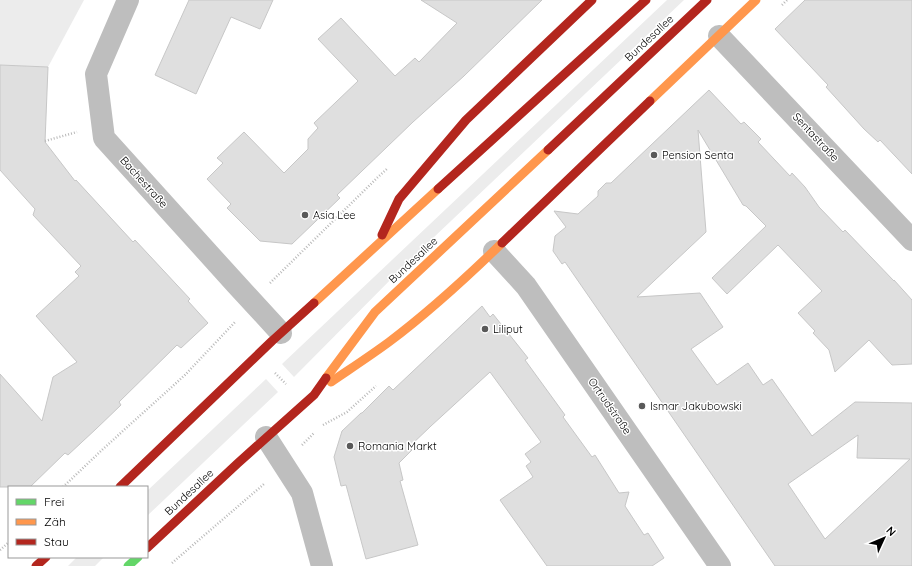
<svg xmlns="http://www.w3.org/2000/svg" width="912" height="566" font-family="Quicksand,sans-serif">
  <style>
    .green { fill: #ececec }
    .building { fill: #dfdfdf; stroke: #c7c7c7; fill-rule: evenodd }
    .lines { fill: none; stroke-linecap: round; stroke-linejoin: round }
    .path { stroke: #b9b9b9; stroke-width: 2.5; stroke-dasharray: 1 2; stroke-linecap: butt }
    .street { stroke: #bebebe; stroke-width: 22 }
    .fast { stroke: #63d668; stroke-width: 9 }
    .slow { stroke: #ff974d; stroke-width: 9 }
    .jam { stroke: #b3261e; stroke-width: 9 }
    .poi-dot { fill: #595959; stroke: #fff; stroke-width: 1.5 }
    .labels { text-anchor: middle; stroke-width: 3; stroke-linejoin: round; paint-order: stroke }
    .street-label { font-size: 11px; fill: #000; stroke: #fff }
    .poi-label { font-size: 11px; fill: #000; stroke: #fff; text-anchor: start }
  </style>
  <rect width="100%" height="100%" fill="#fff"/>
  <g class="green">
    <path d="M 0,0 L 84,0 L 48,67 L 0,65 Z"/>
    <path d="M 667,0 L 684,0 L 413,257 L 294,377 L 282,364 Z"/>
    <path d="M 266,379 L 278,392 L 147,516 L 147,491 Z"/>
    <path d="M 77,557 L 104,557 L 95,566 L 68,566 Z"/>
  </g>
  <g class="building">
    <path d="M 189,0 L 273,0 L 260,29 L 231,17 L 196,94 L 155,75 Z"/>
    <path d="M 421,0 L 542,0 L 464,76 L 413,122 L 337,195 L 340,198 L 292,244 L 260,241 L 227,208 L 231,204 L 207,179 L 223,163 L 217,158 L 244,132 L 284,173 L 308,149 L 308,139 L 318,128 L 314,123 L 358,81 L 318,39 L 341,18 L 395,76 L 415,58 L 419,62 L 457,23 Z"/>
    <path d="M 805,0 L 912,0 L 912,174 L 880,140 L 878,142 L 864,129 L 826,87 L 828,85 L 775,29 Z"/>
    <path d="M 0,65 L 48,67 L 45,142 L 75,181 L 76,180 L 133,242 L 135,240 L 190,299 L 188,301 L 208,323 L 181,348 L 177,345 L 119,402 L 121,405 L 96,429 L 68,455 L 65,453 L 30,487 L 0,487 L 0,374 L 42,421 L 53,377 L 77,362 L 36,316 L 79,276 L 75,272 L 81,266 L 33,215 L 35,209 L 0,170 Z"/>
    <path d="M 709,90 L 741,124 L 744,122 L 761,139 L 758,142 L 790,176 L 792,173 L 805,187 L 819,207 L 843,232 L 845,230 L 894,281 L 894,280 L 912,300 L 912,364 L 892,365 L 869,340 L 835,372 L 829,350 L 813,333 L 815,331 L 798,313 L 822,291 L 778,245 L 727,294 L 712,278 L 766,226 L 746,206 L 743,205 L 698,130 L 706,232 L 637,297 L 700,293 L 723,327 L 691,349 L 717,385 L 748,363 L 763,385 L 772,379 L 812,436 L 855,402 L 912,403 L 912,566 L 775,566 L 565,262 L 562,264 L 553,251 L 555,236 L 566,227 L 554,211 L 578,214 L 598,196 L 598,191 L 606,183 L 611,183 ZM 858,435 L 857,458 L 910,459 L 825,539 L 788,484 Z"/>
    <path d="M 482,306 L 490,317 L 493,314 L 528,358 L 525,360 L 565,415 L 563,417 L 592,457 L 595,455 L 619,493 L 629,492 L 625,506 L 644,535 L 648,533 L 664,558 L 652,566 L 547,566 L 500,500 L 533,477 L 526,466 L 531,462 L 525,454 L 541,442 L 490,372 L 431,426 L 409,447 L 412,450 L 399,463 L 403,480 L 400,481 L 418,545 L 366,559 L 346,485 L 341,486 L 334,457 L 342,431 L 361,413 L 362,413 L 389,386 L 393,390 Z"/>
  </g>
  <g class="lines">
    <g class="path">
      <path d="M 782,5 L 787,0"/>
      <path d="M 45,141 L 77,132"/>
      <path d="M 270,283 L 377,178 L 388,168"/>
      <path d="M 275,373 L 286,384"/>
      <path d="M 323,425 L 347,412 L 376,386"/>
      <path d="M 302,445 L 314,433"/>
      <path d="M 63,487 L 103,449 L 185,375 L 236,321"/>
      <path d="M 0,550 L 9,542"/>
      <path d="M 172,563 L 264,484"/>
    </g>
    <g class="street">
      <path d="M 128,0 L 96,74 L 104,138 L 236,284 L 281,333"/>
      <path d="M 719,36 L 912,240"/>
      <path d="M 494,251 L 526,286 L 720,566"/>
      <path d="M 266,437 L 302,493 L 322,566"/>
    </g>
    <path class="fast" d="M 128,566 L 138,557"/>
    <g class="slow">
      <path d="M 650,101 L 756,0"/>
      <path d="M 314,303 L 438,189"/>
      <path d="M 326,378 L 375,312 L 548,150"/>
      <path d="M 331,382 C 350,369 370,356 389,342 C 429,312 466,278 502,243"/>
    </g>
    <g class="jam">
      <path d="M 548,150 L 707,0"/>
      <path d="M 438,189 L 646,0"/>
      <path d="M 382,235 L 399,199 L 466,120 L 592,0"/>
      <path d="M 502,243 L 650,101"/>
      <path d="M 120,487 L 272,341 L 314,303"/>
      <path d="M 147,548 L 238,463 L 314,395 L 326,378"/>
      <path d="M 36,566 L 46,557"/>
    </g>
  </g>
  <g class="poi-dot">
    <circle cx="654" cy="155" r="4"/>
    <circle cx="305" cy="215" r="4"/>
    <circle cx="485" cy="329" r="4"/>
    <circle cx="642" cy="406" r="4"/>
    <circle cx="350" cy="446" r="4"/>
  </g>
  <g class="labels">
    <g class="street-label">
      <text transform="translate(649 38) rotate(-43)" y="4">Bundesallee</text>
      <text transform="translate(816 137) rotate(47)" y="4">Sentastraße</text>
      <text transform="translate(144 182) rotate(48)" y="4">Bachestraße</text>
      <text transform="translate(413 260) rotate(-43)" y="4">Bundesallee</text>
      <text transform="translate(610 406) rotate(55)" y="4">Ortrudstraße</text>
      <text transform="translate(189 492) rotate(-43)" y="4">Bundesallee</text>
    </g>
    <g class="poi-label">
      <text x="662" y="159">Pension Senta</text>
      <text x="313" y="219">Asia Lee</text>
      <text x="493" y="333">Liliput</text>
      <text x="650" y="410">Ismar Jakubowski</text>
      <text x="358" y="450">Romania Markt</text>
    </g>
  </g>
  <rect x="8" y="486" width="140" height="72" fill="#ffffff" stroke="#999999"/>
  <rect x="16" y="499" width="20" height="6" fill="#63d668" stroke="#999999"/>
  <text x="44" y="506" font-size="12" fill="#000000">Frei</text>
  <rect x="16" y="519" width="20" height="6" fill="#ff974d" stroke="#999999"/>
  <text x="44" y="526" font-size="12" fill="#000000">Zäh</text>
  <rect x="16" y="539" width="20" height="6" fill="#b3261e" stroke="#999999"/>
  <text x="44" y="546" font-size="12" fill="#000000">Stau</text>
  <g transform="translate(884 538) rotate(46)" stroke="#ffffff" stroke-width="3" paint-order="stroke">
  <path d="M0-3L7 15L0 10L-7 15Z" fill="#000000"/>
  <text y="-6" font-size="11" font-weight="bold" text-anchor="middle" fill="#000000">N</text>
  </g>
</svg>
